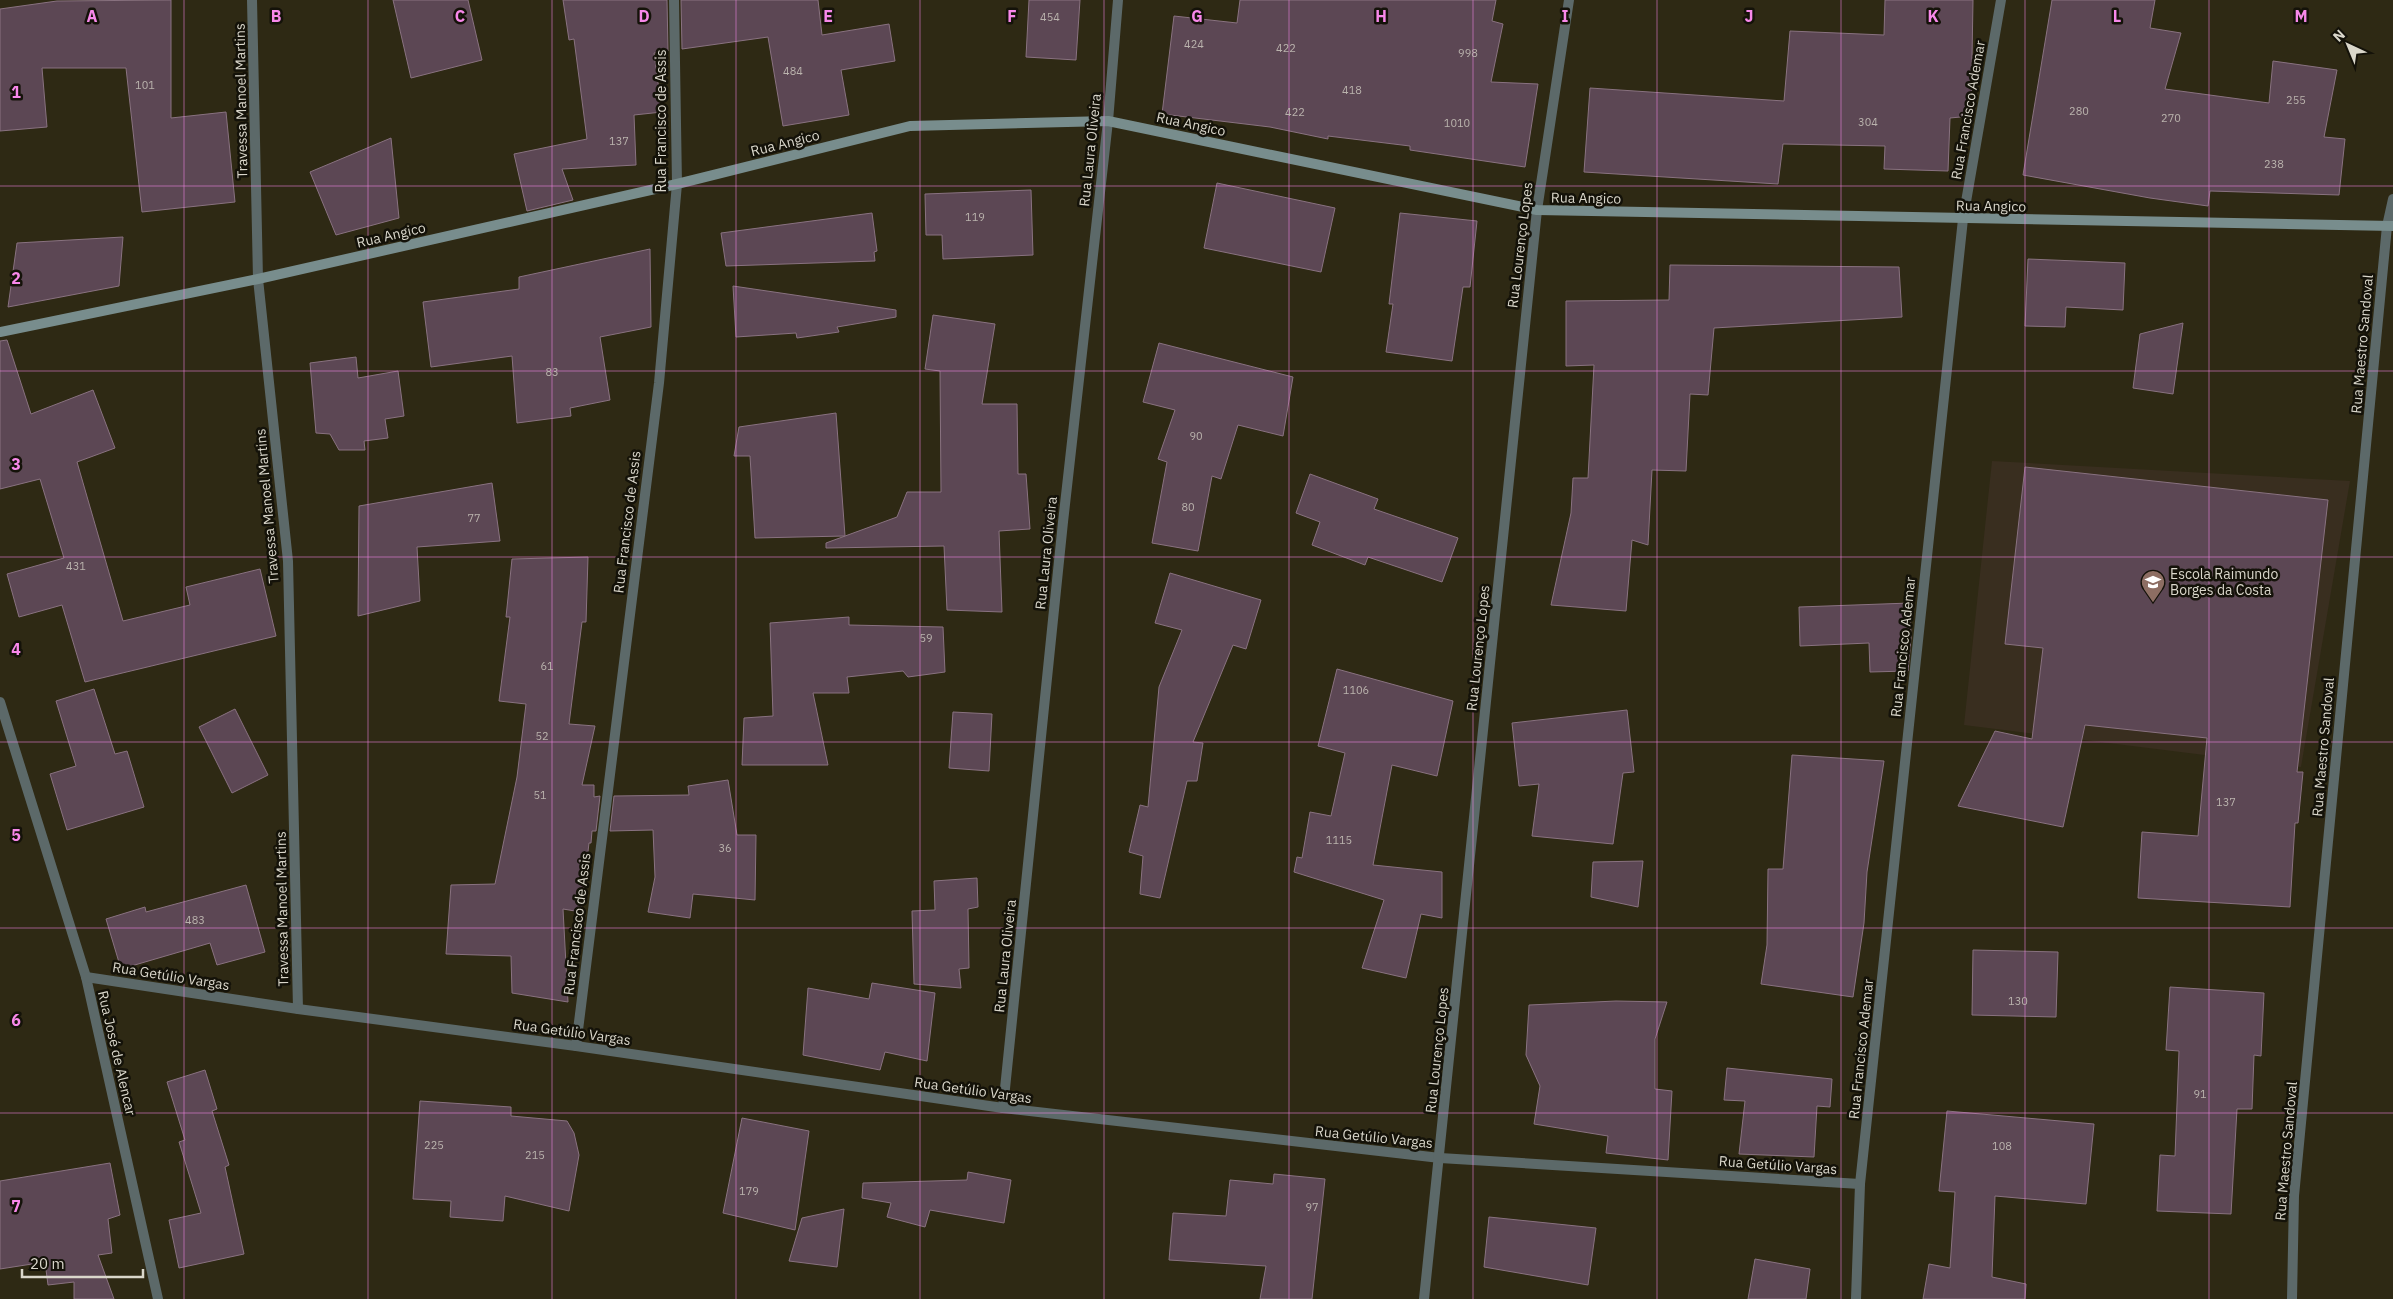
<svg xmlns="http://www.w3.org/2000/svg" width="2393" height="1299" font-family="'IBM Plex Sans',sans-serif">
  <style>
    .education { fill: #392e1f }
    .building { fill: #5c4754; stroke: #897280 }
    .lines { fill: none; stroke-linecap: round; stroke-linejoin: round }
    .street { stroke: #5c6969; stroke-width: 10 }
    .secondary { stroke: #788d8d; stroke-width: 10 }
    .grid { fill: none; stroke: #f888ea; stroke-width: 1; stroke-opacity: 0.55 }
    .labels { text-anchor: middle; stroke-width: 5; stroke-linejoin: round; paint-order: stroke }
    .number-label { font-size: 11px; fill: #bab3ad }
    .street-label { font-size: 14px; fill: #dad7cb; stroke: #141209 }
    .poi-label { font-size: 14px; fill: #dad7cb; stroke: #141209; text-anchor: start }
    .grid-label { font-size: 16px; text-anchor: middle; font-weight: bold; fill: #f888ea; stroke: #141209; stroke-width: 5; stroke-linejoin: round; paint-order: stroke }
  </style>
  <rect width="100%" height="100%" fill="#2e2914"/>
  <path class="education" d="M 1992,461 L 2350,481 L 2301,767 L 1964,725 Z"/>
  <g class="building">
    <path d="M 171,0 L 171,118 L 226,112 L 235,202 L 142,212 L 126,68 L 42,68 L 47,127 L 0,131 L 0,9 L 57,1 Z"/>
    <path d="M 393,0 L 468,0 L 482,60 L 411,78 Z"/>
    <path d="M 563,0 L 667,0 L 668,51 L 654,53 L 662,112 L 634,115 L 636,165 L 562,169 L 573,200 L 527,211 L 514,154 L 587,139 L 574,39 L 569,40 Z"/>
    <path d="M 681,0 L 818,0 L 822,35 L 889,24 L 895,61 L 841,70 L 849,115 L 783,126 L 768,37 L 682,49 Z"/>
    <path d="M 1029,0 L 1080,0 L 1076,60 L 1026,57 Z"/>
    <path d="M 1240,0 L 1496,0 L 1492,21 L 1503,24 L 1491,82 L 1538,84 L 1525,167 L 1410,150 L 1410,146 L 1328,136 L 1328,139 L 1270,127 L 1162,114 L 1174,16 L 1237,23 Z"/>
    <path d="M 1885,0 L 1973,0 L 1971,116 L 1950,118 L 1948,171 L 1884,169 L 1885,146 L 1783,144 L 1778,184 L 1584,172 L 1590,88 L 1784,101 L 1790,31 L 1884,35 Z"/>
    <path d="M 2052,0 L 2155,0 L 2150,28 L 2181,33 L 2165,89 L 2269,103 L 2273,61 L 2337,70 L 2324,137 L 2345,139 L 2339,195 L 2210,191 L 2208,206 L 2150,198 L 2023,175 Z"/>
    <path d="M 391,138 L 399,218 L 336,235 L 310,172 Z"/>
    <path d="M 1217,183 L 1335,208 L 1321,272 L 1204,248 Z"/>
    <path d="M 1031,190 L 1033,255 L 943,259 L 942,235 L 926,235 L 925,194 Z"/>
    <path d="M 872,213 L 877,251 L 874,252 L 875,261 L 726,266 L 721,233 Z"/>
    <path d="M 1400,213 L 1477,221 L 1470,287 L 1463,287 L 1452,361 L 1386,352 L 1393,304 L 1389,304 Z"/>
    <path d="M 123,237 L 119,286 L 8,307 L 17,243 Z"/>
    <path d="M 650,249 L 651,327 L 600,337 L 610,400 L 570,408 L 571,416 L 517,423 L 512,356 L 431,367 L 423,302 L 519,289 L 519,277 Z"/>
    <path d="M 2028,259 L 2125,263 L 2123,310 L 2066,307 L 2065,327 L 2025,326 Z"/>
    <path d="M 1670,265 L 1899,267 L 1902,317 L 1714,328 L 1708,395 L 1690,394 L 1686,471 L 1652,470 L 1648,545 L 1632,540 L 1626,611 L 1551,605 L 1571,513 L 1573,478 L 1588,478 L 1594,365 L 1566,366 L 1566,301 L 1669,300 Z"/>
    <path d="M 733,286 L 896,310 L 896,317 L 837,327 L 839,332 L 797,338 L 796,333 L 736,337 Z"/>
    <path d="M 933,315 L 995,324 L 982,404 L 1017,404 L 1018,474 L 1026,474 L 1030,529 L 999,531 L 1002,612 L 947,610 L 944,546 L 826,548 L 826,543 L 897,517 L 907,492 L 941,492 L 940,371 L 925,369 Z"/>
    <path d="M 2183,323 L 2173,394 L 2133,388 L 2140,334 Z"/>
    <path d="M 7,340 L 31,414 L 93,390 L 115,448 L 77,462 L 123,621 L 190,605 L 186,587 L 260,569 L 276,636 L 85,682 L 62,605 L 19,617 L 7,574 L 64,558 L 40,479 L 0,489 L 0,341 Z"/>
    <path d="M 1159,343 L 1293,377 L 1283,436 L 1238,425 L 1221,479 L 1212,476 L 1198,551 L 1152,543 L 1167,462 L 1158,459 L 1175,410 L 1143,402 Z"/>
    <path d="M 356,357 L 358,378 L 398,371 L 404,416 L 385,419 L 388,438 L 364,441 L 365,450 L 339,450 L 330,434 L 316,433 L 310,363 Z"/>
    <path d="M 836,413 L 845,536 L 755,538 L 750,456 L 734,456 L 739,427 Z"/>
    <path d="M 2025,467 L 2328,500 L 2297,772 L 2303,772 L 2298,823 L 2295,823 L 2290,907 L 2138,898 L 2142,832 L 2198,836 L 2207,738 L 2085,725 L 2063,827 L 1958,806 L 1995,731 L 2032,739 L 2043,648 L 2005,644 Z"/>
    <path d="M 1310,474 L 1378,499 L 1374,509 L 1458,538 L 1442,582 L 1368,557 L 1365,565 L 1312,545 L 1320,522 L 1296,513 Z"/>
    <path d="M 492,483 L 500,541 L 417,547 L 420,601 L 358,616 L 359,506 Z"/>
    <path d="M 588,557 L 586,622 L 582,622 L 569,724 L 595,726 L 582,785 L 594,785 L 594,797 L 600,796 L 596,831 L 592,831 L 591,843 L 589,843 L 581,912 L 563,909 L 568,1002 L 512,993 L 511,956 L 446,954 L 451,885 L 495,884 L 517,777 L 526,704 L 499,701 L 510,617 L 506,617 L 512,559 Z"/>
    <path d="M 1170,573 L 1261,600 L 1246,649 L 1233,645 L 1193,742 L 1203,743 L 1197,781 L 1187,781 L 1160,898 L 1140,894 L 1143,856 L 1129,852 L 1140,805 L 1148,807 L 1159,687 L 1182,630 L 1155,623 Z"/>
    <path d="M 1910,603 L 1911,638 L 1908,671 L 1870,672 L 1869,643 L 1800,646 L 1799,607 Z"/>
    <path d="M 849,617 L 849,625 L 943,627 L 945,672 L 908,677 L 903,671 L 847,677 L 849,693 L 813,693 L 828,765 L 742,765 L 744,718 L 773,716 L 770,623 Z"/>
    <path d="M 1337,669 L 1453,701 L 1437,776 L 1392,765 L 1373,865 L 1442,872 L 1442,918 L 1421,914 L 1406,978 L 1362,968 L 1384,900 L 1294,872 L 1297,857 L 1302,858 L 1310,812 L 1331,816 L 1345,753 L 1318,746 Z"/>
    <path d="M 94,689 L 115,754 L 127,751 L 144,807 L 67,830 L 50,774 L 76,766 L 56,701 Z"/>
    <path d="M 235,709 L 268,775 L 232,793 L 199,727 Z"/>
    <path d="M 1627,710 L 1634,772 L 1623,773 L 1613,844 L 1532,836 L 1539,784 L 1519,786 L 1512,723 Z"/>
    <path d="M 953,712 L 992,714 L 989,771 L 949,768 Z"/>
    <path d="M 1792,755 L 1884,761 L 1867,872 L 1864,923 L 1853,997 L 1761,984 L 1767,945 L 1768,869 L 1783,869 Z"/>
    <path d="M 728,780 L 737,835 L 756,835 L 755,900 L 693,894 L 690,918 L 648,912 L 655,877 L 653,830 L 610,831 L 614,796 L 689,795 L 688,786 Z"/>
    <path d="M 1643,861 L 1638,907 L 1591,897 L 1593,862 Z"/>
    <path d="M 977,878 L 978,907 L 968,909 L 969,968 L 959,969 L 961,988 L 914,984 L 912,911 L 935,910 L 934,881 Z"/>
    <path d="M 246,885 L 265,952 L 217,965 L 210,943 L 121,969 L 106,919 L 145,907 L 146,912 Z"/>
    <path d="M 1973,950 L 2058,952 L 2056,1017 L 1972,1015 Z"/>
    <path d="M 872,983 L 935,993 L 927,1061 L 885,1052 L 880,1070 L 803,1055 L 808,988 L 869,999 Z"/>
    <path d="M 2170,987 L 2264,993 L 2261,1056 L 2254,1055 L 2252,1109 L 2237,1109 L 2231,1214 L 2157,1211 L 2160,1155 L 2175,1156 L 2179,1051 L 2166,1050 Z"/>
    <path d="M 1616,1001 L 1667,1002 L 1655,1039 L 1655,1089 L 1672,1091 L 1668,1160 L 1606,1153 L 1608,1136 L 1534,1124 L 1540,1086 L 1526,1055 L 1529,1005 Z"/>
    <path d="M 1727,1068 L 1832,1079 L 1830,1107 L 1817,1106 L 1814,1157 L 1739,1154 L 1745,1101 L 1724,1100 Z"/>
    <path d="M 205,1070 L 217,1109 L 212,1111 L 229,1165 L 225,1167 L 244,1254 L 179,1268 L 169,1220 L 201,1213 L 179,1142 L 185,1140 L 167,1082 Z"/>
    <path d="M 420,1101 L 511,1107 L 511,1116 L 567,1121 L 574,1133 L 579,1155 L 569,1211 L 505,1196 L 503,1221 L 450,1217 L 451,1201 L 413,1199 Z"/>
    <path d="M 1947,1111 L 2094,1124 L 2086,1204 L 1995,1196 L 1992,1277 L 2026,1284 L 2025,1299 L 1923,1299 L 1929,1264 L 1950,1268 L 1955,1192 L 1939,1191 Z"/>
    <path d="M 742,1118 L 809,1131 L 795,1230 L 723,1213 Z"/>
    <path d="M 110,1163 L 120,1215 L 108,1219 L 112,1253 L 98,1255 L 114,1299 L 74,1299 L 74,1282 L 48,1285 L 45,1262 L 0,1269 L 0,1181 Z"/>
    <path d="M 968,1172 L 1011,1180 L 1004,1223 L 930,1210 L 925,1227 L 887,1217 L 891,1203 L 862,1198 L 863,1183 L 967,1180 Z"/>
    <path d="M 1274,1174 L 1325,1179 L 1312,1299 L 1260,1299 L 1266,1266 L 1169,1260 L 1173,1213 L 1226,1216 L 1230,1180 L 1273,1184 Z"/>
    <path d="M 844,1209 L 837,1267 L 789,1261 L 802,1218 Z"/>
    <path d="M 1489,1217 L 1596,1228 L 1588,1285 L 1484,1267 Z"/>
    <path d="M 1755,1259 L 1810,1269 L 1806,1299 L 1748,1299 Z"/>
  </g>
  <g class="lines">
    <g class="street">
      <path d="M 252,0 L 258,279 L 288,561 L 298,1009"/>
      <path d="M 0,702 L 86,977 L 158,1299"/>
      <path d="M 86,977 L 298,1009 L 576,1046 L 1003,1108 L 1440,1158 L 1860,1184"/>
      <path d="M 576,1046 L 659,383 L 677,184 L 674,0"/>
      <path d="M 1003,1108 L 1063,522 L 1108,121 L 1118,0"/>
      <path d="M 1424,1299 L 1537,210 L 1569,0"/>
      <path d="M 1856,1299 L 1860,1184 L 1963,219 L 2001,0"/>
      <path d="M 2292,1299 L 2294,1196 L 2387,226 L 2393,199"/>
    </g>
    <path class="secondary" d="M 0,332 L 258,279 L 677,184 L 910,126 L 1108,121 L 1537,210 L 2393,226"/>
  </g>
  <path class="grid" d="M 184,0 L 184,1299M 368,0 L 368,1299M 552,0 L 552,1299M 736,0 L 736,1299M 920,0 L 920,1299M 1104,0 L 1104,1299M 1289,0 L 1289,1299M 1473,0 L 1473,1299M 1657,0 L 1657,1299M 1841,0 L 1841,1299M 2025,0 L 2025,1299M 2209,0 L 2209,1299M 0,186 L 2393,186M 0,371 L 2393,371M 0,557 L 2393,557M 0,742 L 2393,742M 0,928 L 2393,928M 0,1113 L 2393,1113"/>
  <defs>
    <g id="school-pin" transform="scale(1.25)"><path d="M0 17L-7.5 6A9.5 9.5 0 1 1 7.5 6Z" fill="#8d6e63" stroke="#141209"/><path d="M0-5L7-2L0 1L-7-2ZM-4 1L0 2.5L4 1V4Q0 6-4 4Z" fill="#fff"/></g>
  </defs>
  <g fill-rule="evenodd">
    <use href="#school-pin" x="2153" y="582"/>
  </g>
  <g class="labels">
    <g class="number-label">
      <text x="1050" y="21">454</text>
      <text x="1194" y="48">424</text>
      <text x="1286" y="52">422</text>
      <text x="1468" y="57">998</text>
      <text x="793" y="75">484</text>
      <text x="145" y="89">101</text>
      <text x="1352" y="94">418</text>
      <text x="2296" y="104">255</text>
      <text x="2079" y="115">280</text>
      <text x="1295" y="116">422</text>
      <text x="2171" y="122">270</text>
      <text x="1868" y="126">304</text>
      <text x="1457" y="127">1010</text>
      <text x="619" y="145">137</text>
      <text x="2274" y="168">238</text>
      <text x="975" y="221">119</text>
      <text x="552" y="376">83</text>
      <text x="1196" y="440">90</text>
      <text x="1188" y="511">80</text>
      <text x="474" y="522">77</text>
      <text x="76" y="570">431</text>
      <text x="926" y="642">59</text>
      <text x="547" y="670">61</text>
      <text x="1356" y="694">1106</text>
      <text x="542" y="740">52</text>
      <text x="540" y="799">51</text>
      <text x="2226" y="806">137</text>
      <text x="1339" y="844">1115</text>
      <text x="725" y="852">36</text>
      <text x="195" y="924">483</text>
      <text x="2018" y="1005">130</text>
      <text x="2200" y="1098">91</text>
      <text x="434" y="1149">225</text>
      <text x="2002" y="1150">108</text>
      <text x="535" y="1159">215</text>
      <text x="749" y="1195">179</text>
      <text x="1312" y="1211">97</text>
    </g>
    <g class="street-label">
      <text transform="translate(241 101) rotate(-91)" y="5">Travessa Manoel Martins</text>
      <text transform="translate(1968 110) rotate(-80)" y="5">Rua Francisco Ademar</text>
      <text transform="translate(661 121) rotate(-90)" y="5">Rua Francisco de Assis</text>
      <text transform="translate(1191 124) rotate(12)" y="5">Rua Angico</text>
      <text transform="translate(785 143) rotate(-14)" y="5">Rua Angico</text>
      <text transform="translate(1090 150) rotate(-84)" y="5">Rua Laura Oliveira</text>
      <text transform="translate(1586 198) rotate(1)" y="5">Rua Angico</text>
      <text transform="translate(1991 206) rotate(1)" y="5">Rua Angico</text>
      <text transform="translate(391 235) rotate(-13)" y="5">Rua Angico</text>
      <text transform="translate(1520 245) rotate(-83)" y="5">Rua Lourenço Lopes</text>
      <text transform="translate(2362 344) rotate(-85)" y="5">Rua Maestro Sandoval</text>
      <text transform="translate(267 506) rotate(-95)" y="5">Travessa Manoel Martins</text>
      <text transform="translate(627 522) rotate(-83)" y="5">Rua Francisco de Assis</text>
      <text transform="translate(1046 553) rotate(-84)" y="5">Rua Laura Oliveira</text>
      <text transform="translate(1903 647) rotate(-84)" y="5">Rua Francisco Ademar</text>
      <text transform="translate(1478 648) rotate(-84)" y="5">Rua Lourenço Lopes</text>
      <text transform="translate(2323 747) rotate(-85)" y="5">Rua Maestro Sandoval</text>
      <text transform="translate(282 909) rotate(-91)" y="5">Travessa Manoel Martins</text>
      <text transform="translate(577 924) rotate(-83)" y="5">Rua Francisco de Assis</text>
      <text transform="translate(1005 956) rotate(-84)" y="5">Rua Laura Oliveira</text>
      <text transform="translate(171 976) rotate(9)" y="5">Rua Getúlio Vargas</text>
      <text transform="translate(572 1032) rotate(8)" y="5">Rua Getúlio Vargas</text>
      <text transform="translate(1861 1049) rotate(-84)" y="5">Rua Francisco Ademar</text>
      <text transform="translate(1437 1050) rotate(-84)" y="5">Rua Lourenço Lopes</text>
      <text transform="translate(117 1053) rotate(77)" y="5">Rua José de Alencar</text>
      <text transform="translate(973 1090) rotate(8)" y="5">Rua Getúlio Vargas</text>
      <text transform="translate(1374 1137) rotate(6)" y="5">Rua Getúlio Vargas</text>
      <text transform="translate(2286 1151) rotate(-85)" y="5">Rua Maestro Sandoval</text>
      <text transform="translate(1778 1165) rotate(4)" y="5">Rua Getúlio Vargas</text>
    </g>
    <g class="poi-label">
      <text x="2170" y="579">Escola Raimundo<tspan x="2170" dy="16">Borges da Costa</tspan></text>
    </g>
  </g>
  <g class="grid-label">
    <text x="92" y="22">A</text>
    <text x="276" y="22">B</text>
    <text x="460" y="22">C</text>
    <text x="644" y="22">D</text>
    <text x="828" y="22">E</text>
    <text x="1012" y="22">F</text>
    <text x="1197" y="22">G</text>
    <text x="1381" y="22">H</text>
    <text x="1565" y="22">I</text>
    <text x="1749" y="22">J</text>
    <text x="1933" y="22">K</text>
    <text x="2117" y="22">L</text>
    <text x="2301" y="22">M</text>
    <text x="16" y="98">1</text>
    <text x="16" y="284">2</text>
    <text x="16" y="470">3</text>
    <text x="16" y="655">4</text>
    <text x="16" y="841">5</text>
    <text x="16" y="1026">6</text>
    <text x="16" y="1212">7</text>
  </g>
  <g transform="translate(2348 45) rotate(316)" stroke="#141209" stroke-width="4" paint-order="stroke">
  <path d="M0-4L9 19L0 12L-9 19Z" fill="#dad7cb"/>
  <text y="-8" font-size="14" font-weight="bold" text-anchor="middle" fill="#dad7cb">N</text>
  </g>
  <path d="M22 1269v8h121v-8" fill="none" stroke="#dad7cb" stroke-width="2.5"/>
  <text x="30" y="1269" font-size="15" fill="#dad7cb" stroke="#141209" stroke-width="4" paint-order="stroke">20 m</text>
</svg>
